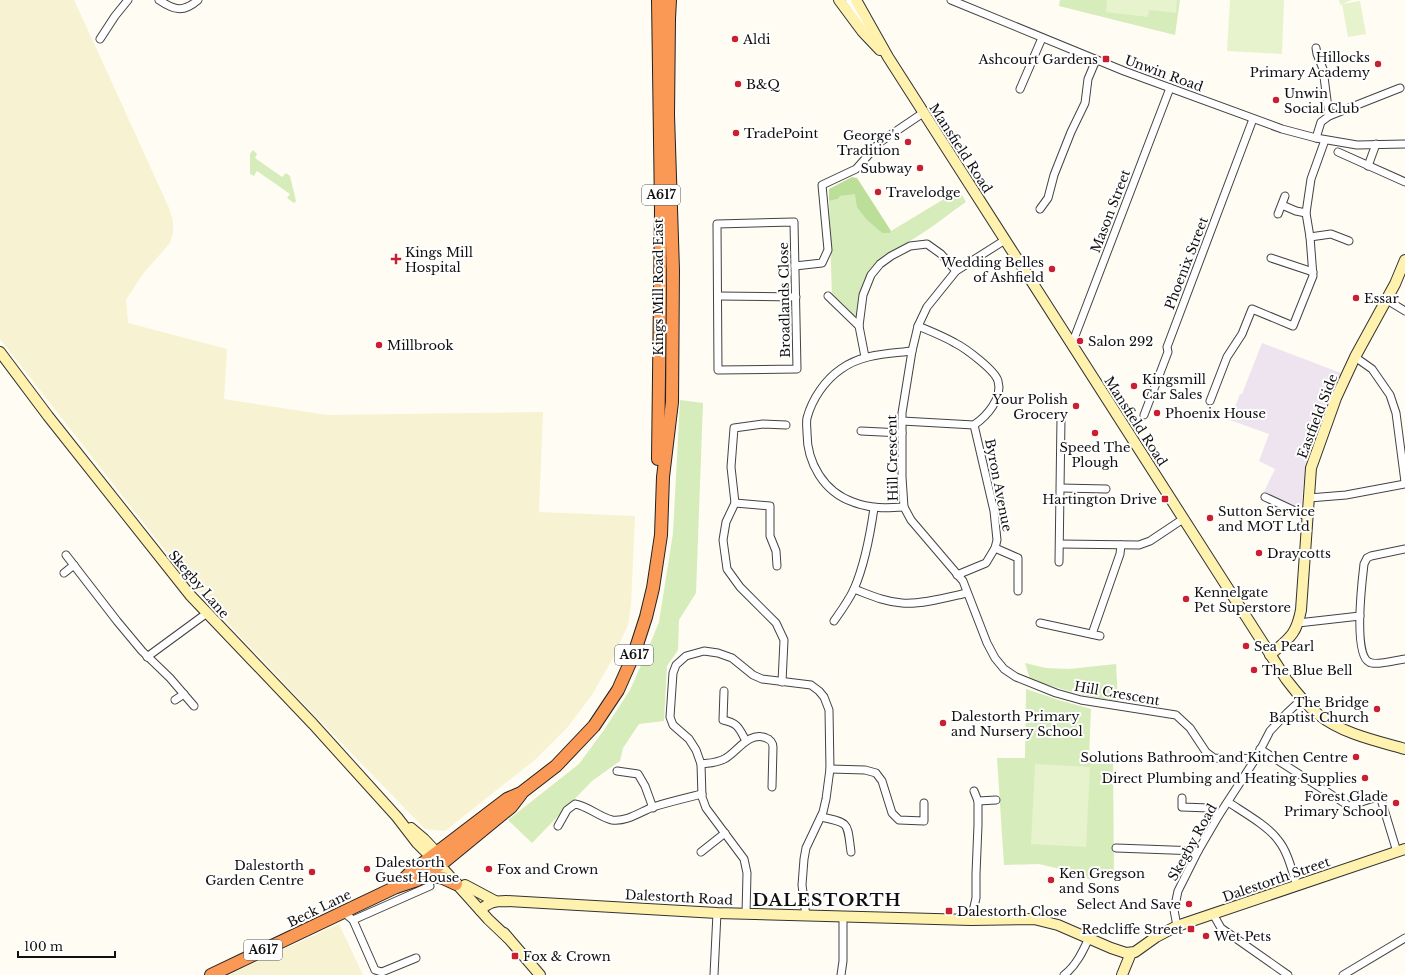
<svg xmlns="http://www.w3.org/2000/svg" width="1405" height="975" font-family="'Libre Baskerville',serif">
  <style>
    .industrial { fill: #ede4ef }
    .farmland { fill: #f7f2d1 }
    .green { fill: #d6ecba }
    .forest { fill: #bbde98 }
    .pitch { fill: #e7f3cc }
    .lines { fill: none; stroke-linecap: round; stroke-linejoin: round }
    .street-casing { stroke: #434343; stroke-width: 9 }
    .secondary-casing { stroke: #323232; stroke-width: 12 }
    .highway-casing { stroke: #212121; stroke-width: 14 }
    .street { stroke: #fff; stroke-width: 7 }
    .secondary { stroke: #fff2ae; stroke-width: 10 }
    .highway { stroke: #fa9956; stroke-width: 12 }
    .poi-dot { fill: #c82030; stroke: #fff; stroke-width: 1.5 }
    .labels { text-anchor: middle; stroke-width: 4; stroke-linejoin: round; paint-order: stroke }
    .shield { fill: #fff; stroke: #585858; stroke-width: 1 }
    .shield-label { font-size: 12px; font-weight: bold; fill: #101010 }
    .poi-label { font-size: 13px; fill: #101010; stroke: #fff; text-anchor: start }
    .street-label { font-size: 13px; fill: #101010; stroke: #fff }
    .district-label { font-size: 17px; font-weight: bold; letter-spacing: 1px; fill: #101010; stroke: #fff }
  </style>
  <rect width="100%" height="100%" fill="#fffcf3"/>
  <path class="industrial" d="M 1262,343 L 1341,373 L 1306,460 L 1300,518 L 1260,500 L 1275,469 L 1259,461 L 1269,434 L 1230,420 L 1240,394 L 1242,394 Z"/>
  <g class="farmland">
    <path d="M 0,0 L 74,0 L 104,65 L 169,208 L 173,221 L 173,233 L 170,243 L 142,275 L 126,300 L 128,323 L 227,349 L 224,399 L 327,415 L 543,412 L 539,512 L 635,516 L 631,605 L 628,625 L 613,658 L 592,695 L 567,728 L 536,759 L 445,831 L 425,829 L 297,697 L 192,585 L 0,339 Z"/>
    <path d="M 339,924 L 363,975 L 228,975 L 291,946 Z"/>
  </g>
  <g class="green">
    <path d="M 1060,0 L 1180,0 L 1175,35 L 1059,6 Z"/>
    <path d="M 253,150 L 257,154 L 255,158 L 282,177 L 286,173 L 290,176 L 296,201 L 294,203 L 287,198 L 290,194 L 257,171 L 254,176 L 250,174 L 250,154 Z"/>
    <path d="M 959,190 L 966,202 C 951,212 937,224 921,234 C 897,250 868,261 860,292 C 858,299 858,308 857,316 L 853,317 L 832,297 L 829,201 L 838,199 L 840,196 L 855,193 L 867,220 L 882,233 L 890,233 L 891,231 Z"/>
    <path d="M 680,400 L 703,403 L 696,593 L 679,620 L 678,650 L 667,666 L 664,721 L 639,724 L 623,748 L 620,761 L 592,781 L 532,843 L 508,820 L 579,764 L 604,730 L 630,690 L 646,654 L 659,622 L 673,533 Z"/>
    <path d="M 1025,663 L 1046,668 L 1069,669 L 1116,664 L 1118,701 C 1087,697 1059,689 1030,679 Z"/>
    <path d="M 1026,689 L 1062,701 L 1091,709 L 1089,757 L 1113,758 L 1114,878 L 1096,871 L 1091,880 L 1072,872 L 1039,864 L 1004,865 L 997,758 L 1025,758 Z"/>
  </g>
  <path class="forest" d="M 852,177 L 857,178 L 891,231 L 890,233 L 882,233 L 867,220 L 857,207 L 855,194 L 840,196 L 838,199 L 829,201 L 829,189 Z"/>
  <g class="pitch">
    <path d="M 1107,0 L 1177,0 L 1176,13 L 1149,10 L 1148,17 L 1106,12 Z"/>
    <path d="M 1230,0 L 1284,0 L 1282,54 L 1227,51 Z"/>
    <path d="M 1339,0 L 1351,0 L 1343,4 L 1360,1 L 1366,34 L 1348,37 L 1342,4 L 1340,5 Z"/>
    <path d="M 1035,764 L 1090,767 L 1086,847 L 1031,844 Z"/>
  </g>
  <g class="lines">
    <g class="street-casing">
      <g id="street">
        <path d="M 159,0 C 174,10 183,13 198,0"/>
        <path d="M 849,0 L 854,7 L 864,28"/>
        <path d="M 951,0 L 1124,71 L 1282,129 L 1316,138 L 1357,145 L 1405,144"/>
        <path d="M 100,39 L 115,16 L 128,0"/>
        <path d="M 1316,48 L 1317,54 L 1323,69 L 1329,116"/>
        <path d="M 1020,89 L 1042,38"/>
        <path d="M 1316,138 L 1321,122 L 1329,116 L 1400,88"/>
        <path d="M 1338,152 L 1405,182"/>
        <path d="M 1368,166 L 1376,144"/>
        <path d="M 1282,205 L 1296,211 L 1306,213"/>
        <path d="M 1040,209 L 1048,198 L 1054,175 L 1071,132 L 1085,103 L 1088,79 L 1096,60"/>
        <path d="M 1278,214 L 1285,196"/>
        <path d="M 794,222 L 797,369 L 718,370 L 717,224 Z"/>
        <path d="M 1310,237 L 1331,234 L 1349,241"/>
        <path d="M 1005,240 L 956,271 L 927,307 L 918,326 L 912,351 L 902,413 L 902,477 L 904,507 L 911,520 L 963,581 L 987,643 L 995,658 L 1004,669 L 1016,677 L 1056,693 L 1081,700 L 1176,715 L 1190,728 L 1206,752 L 1214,758 L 1230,759 L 1256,758"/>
        <path d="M 1271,258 L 1313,272"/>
        <path d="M 795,266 L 822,263 L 828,250 L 822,185 L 856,169 L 880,142 L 923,113"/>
        <path d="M 718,296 L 796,297"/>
        <path d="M 828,296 L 859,326"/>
        <path d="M 1387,300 L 1405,311"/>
        <path d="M 1071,342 L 1075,336 L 1170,88"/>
        <path d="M 865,357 L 859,326 L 863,295 L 871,275 L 880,264 L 891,256 L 910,246 L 927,244 L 941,254 L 956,271"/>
        <path d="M 1355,357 L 1372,369 L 1390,395 L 1396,413 L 1405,482"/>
        <path d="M 1210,401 L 1227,357 L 1242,334 L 1252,309 L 1293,326 L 1313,276 L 1310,237 L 1306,213 L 1311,179 L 1325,140"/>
        <path d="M 1144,415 L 1168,352 L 1167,347 L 1253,119"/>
        <path d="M 902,421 L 974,425 C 987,416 1003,398 998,381 C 995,370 965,348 955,343 C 943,336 930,331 918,326"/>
        <path d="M 861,431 L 902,433"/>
        <path d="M 1061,488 L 1106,489"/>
        <path d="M 1265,497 L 1308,517"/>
        <path d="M 1309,498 L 1346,495 L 1405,484"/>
        <path d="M 735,503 L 770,506 L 770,536 L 776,551 L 777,566"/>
        <path d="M 904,507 C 887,508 870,509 853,502 C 824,492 807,463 807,433 C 807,428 806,423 807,418 C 812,399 825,380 841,369 C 862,354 887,354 912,351"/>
        <path d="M 1060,544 L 1139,545 L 1150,541 L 1183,519"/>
        <path d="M 995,548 L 1018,558 L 1018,591"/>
        <path d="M 1405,549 L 1371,556 L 1367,558 L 1364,564 C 1362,581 1353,655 1369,662 C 1375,666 1397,660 1405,659"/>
        <path d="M 66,555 L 117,621 L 142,651 L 170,678 L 194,706"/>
        <path d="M 1059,562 L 1061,418"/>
        <path d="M 64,573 L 74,565"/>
        <path d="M 957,575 L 986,563 L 995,548 L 997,540 L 994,511 L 974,425"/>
        <path d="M 854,589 C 870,595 885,602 902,603 C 920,605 949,597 967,593"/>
        <path d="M 834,621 C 841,611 849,600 854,589 C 865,564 870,536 874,508"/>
        <path d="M 1040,623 L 1100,636"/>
        <path d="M 1298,623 L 1360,616"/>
        <path d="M 1092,634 L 1120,554 L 1121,545"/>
        <path d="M 147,657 L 207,613"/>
        <path d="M 782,682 L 784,640 L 776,623 L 740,587 L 727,569 L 723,540 L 726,522 L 735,503 L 731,467 L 734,428 L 763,424 L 786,425"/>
        <path d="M 724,691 L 723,720 C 738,723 739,728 746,741"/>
        <path d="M 175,700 L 184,694"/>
        <path d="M 1260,749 L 1349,806 L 1380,796 L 1397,852"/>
        <path d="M 701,764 C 710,763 718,763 726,758 C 738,751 749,731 766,738 C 770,739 773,743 773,747 L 772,787"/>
        <path d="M 830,769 L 865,770 L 876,773 L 882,781 L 892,813 L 899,820 L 924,821 L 924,803"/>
        <path d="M 617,771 L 638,774 L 645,786 L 653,808"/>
        <path d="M 1182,798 L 1182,807 L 1209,808 L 1219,815"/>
        <path d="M 978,801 L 996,800"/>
        <path d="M 1228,802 C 1243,812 1268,826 1278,840 C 1288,852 1292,871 1297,886"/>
        <path d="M 821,817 C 850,823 847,822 851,852"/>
        <path d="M 558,826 L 567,810 L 575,804 C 588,806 599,817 612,820 C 627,822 640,812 653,807 C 669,802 686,798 702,794"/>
        <path d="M 1116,848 L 1198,851"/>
        <path d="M 701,852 L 725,833"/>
        <path d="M 343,912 L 353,920 L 430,886 L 426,874"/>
        <path d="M 746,914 L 747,873 L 744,859 L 706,808 L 702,797 L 701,764 L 696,750 L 689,739 L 673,725 L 670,717 L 673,673 L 676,665 L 686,656 L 704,651 L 718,653 L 732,658 L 753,675 L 762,679 L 811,685 L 819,691 L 824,697 L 829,710 L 830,769 L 826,799 L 823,812 L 806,848 L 804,859 L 802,885 L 806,916"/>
        <path d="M 1213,914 L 1221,928 L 1288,975"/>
        <path d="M 353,920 L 375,970 L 382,972 L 416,958"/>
        <path d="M 971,920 L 976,898 L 976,874 L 978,825 L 978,801 L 974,791"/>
        <path d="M 1177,926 L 1174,910 L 1178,891 L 1198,851 L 1219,815 L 1256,758 L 1270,731 L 1287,713 L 1302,699"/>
        <path d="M 714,975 L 717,913"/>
        <path d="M 841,975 L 843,961 L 843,917"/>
        <path d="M 1064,975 C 1076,966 1083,951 1089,938"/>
        <path d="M 1343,975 L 1405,938"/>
      </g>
    </g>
    <g class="secondary-casing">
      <g id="secondary">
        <path d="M 839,0 L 862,31 L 880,50"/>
        <path d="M 856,0 L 888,57 L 1286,679 C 1296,692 1306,705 1319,715 C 1343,734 1377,741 1405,749"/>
        <path d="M 0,352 L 48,416 L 190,595 L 313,724 L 397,817 L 417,843 L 445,871 L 488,919 L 508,938"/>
        <path d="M 1270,655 C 1289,638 1296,636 1301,610 L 1311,468 L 1336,398 L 1355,357 L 1395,284 L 1405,260"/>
        <path d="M 411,828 L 424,839 L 441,857"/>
        <path d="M 465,885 L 495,901"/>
        <path d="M 480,910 C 490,902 493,901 506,901 L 717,913 L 971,920 L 1034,919 L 1058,925 L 1111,948 L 1126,953 L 1135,952 L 1156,937 L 1177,926 L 1405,849"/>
        <path d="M 504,933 L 540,975"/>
        <path d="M 1122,975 L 1131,953"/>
      </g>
    </g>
    <g class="highway-casing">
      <g id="highway">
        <path d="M 658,0 L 661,210 L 658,459"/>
        <path d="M 426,874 L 443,878 L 456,884"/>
        <path d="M 396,887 L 410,873 L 507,799 L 521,793 L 556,766 L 594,726 L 618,690 L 634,654 L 646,617 L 653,588 L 661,535 L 663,477 L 672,402 L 673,270 L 668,115 L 669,19 L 670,0"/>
        <path d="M 211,975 L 396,887 L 417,880 L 445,861 L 511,807 L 521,794"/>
      </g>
    </g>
    <use href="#street" class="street"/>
    <use href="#secondary" class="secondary"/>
    <use href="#highway" class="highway"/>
  </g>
  <g class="poi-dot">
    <circle cx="735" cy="39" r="4"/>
    <rect x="1102" y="55" width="8" height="8" rx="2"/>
    <circle cx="1378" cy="64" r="4"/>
    <circle cx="738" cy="84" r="4"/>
    <circle cx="1276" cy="100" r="4"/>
    <circle cx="736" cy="133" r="4"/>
    <circle cx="908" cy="142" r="4"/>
    <circle cx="920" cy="168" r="4"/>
    <circle cx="878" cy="192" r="4"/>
    <path d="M394 253h4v4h4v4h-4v4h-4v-4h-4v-4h4z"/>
    <circle cx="1052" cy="269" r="4"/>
    <circle cx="1356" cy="298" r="4"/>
    <circle cx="1080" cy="341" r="4"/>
    <circle cx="379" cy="345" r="4"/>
    <circle cx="1134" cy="386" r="4"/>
    <circle cx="1076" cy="406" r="4"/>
    <circle cx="1157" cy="413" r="4"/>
    <circle cx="1095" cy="433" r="4"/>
    <rect x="1161" y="495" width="8" height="8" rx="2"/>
    <circle cx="1210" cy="518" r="4"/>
    <circle cx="1259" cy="553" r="4"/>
    <circle cx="1186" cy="599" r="4"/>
    <circle cx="1246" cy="646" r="4"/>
    <circle cx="1254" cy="670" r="4"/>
    <circle cx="1377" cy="709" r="4"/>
    <circle cx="943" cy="723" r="4"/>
    <circle cx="1356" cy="757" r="4"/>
    <circle cx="1365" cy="778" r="4"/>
    <circle cx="1396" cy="803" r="4"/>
    <circle cx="367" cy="869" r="4"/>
    <circle cx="489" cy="869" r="4"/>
    <circle cx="312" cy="872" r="4"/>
    <circle cx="1051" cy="880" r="4"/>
    <circle cx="1189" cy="904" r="4"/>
    <rect x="945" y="907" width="8" height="8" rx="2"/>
    <rect x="1187" y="925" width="8" height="8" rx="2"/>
    <circle cx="1206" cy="936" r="4"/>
    <rect x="511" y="952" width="8" height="8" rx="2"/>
  </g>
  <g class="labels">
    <g class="shield">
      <rect x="642" y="185" width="38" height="20" rx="3"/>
      <rect x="615" y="645" width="38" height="20" rx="3"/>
      <rect x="244" y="940" width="38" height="20" rx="3"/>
    </g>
    <g class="shield-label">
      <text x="661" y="199">A617</text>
      <text x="634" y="659">A617</text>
      <text x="263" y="954">A617</text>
    </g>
    <g class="poi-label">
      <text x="743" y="44">Aldi</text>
      <text x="1370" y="62" text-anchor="end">Hillocks<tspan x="1370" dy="15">Primary Academy</tspan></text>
      <text x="1098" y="64" text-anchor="end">Ashcourt Gardens</text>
      <text x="746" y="89">B&amp;Q</text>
      <text x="1284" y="98">Unwin<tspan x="1284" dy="15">Social Club</tspan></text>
      <text x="744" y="138">TradePoint</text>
      <text x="900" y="140" text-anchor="end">George's<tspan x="900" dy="15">Tradition</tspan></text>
      <text x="912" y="173" text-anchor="end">Subway</text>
      <text x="886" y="197">Travelodge</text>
      <text x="405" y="257">Kings Mill<tspan x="405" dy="15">Hospital</tspan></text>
      <text x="1044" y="267" text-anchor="end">Wedding Belles<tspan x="1044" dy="15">of Ashfield</tspan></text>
      <text x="1364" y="303">Essar</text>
      <text x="1088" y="346">Salon 292</text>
      <text x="387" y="350">Millbrook</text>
      <text x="1142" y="384">Kingsmill<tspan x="1142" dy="15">Car Sales</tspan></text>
      <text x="1068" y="404" text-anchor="end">Your Polish<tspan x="1068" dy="15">Grocery</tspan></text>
      <text x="1165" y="418">Phoenix House</text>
      <text x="1095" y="452" text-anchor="middle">Speed The<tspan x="1095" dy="15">Plough</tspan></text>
      <text x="1157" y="504" text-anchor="end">Hartington Drive</text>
      <text x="1218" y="516">Sutton Service<tspan x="1218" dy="15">and MOT Ltd</tspan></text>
      <text x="1267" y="558">Draycotts</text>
      <text x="1194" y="597">Kennelgate<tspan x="1194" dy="15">Pet Superstore</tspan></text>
      <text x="1254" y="651">Sea Pearl</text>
      <text x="1262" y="675">The Blue Bell</text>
      <text x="1369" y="707" text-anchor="end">The Bridge<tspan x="1369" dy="15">Baptist Church</tspan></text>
      <text x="951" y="721">Dalestorth Primary<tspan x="951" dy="15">and Nursery School</tspan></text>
      <text x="1348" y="762" text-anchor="end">Solutions Bathroom and Kitchen Centre</text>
      <text x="1357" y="783" text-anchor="end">Direct Plumbing and Heating Supplies</text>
      <text x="1388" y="801" text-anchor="end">Forest Glade<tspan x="1388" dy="15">Primary School</tspan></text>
      <text x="375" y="867">Dalestorth<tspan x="375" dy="15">Guest House</tspan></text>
      <text x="304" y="870" text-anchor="end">Dalestorth<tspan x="304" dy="15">Garden Centre</tspan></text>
      <text x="497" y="874">Fox and Crown</text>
      <text x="1059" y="878">Ken Gregson<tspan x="1059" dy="15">and Sons</tspan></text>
      <text x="1181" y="909" text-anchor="end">Select And Save</text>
      <text x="957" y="916">Dalestorth Close</text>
      <text x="1183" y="934" text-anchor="end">Redcliffe Street</text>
      <text x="1214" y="941">Wet Pets</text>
      <text x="523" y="961">Fox &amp; Crown</text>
    </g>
    <g class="street-label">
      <text transform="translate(1164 73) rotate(20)" y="5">Unwin Road</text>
      <text transform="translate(961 148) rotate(57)" y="5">Mansfield Road</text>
      <text transform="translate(1110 211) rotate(-69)" y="5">Mason Street</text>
      <text transform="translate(1186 263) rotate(-69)" y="5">Phoenix Street</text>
      <text transform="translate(658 287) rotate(-90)" y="5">Kings Mill Road East</text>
      <text transform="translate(784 300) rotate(-91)" y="5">Broadlands Close</text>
      <text transform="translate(1317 416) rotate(-69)" y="5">Eastfield Side</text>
      <text transform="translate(1136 421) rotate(57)" y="5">Mansfield Road</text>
      <text transform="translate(892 458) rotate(-91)" y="5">Hill Crescent</text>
      <text transform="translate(999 485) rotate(79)" y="5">Byron Avenue</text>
      <text transform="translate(199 584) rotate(49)" y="5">Skegby Lane</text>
      <text transform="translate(1117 693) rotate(10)" y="5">Hill Crescent</text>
      <text transform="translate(1192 842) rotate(-61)" y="5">Skegby Road</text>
      <text transform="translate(1276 879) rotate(-19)" y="5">Dalestorth Street</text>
      <text transform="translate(679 897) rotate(3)" y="5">Dalestorth Road</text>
      <text transform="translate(319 908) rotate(-26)" y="5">Beck Lane</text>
    </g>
    <g class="district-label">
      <text x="827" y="906">DALESTORTH</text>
    </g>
  </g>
  <path d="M18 951v6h97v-6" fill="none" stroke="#101010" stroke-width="2"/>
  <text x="24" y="951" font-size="12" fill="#101010" stroke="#ffffff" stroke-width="3" paint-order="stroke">100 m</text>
</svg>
